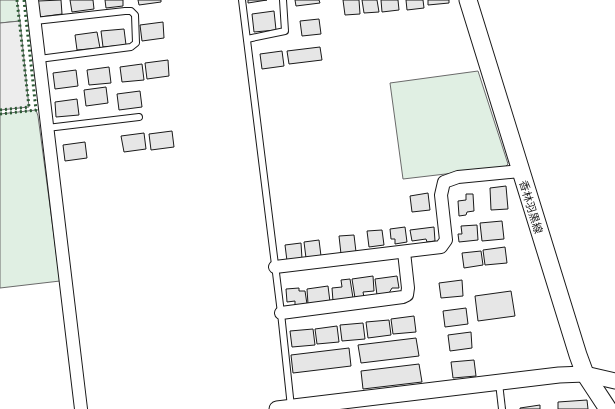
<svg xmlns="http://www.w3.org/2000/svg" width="615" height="409" font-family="Mulish,'Noto Sans JP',sans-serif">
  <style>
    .green { fill: #e0efe3; stroke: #6a6a6a }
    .parking { fill: #ededed; stroke: #6a6a6a }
    .building { fill: #e6e6e6; stroke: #1a1a1a }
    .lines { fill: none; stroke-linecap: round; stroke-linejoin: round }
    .service-casing { stroke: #1a1a1a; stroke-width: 8 }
    .minor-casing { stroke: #1a1a1a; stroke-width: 14 }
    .tertiary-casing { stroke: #1a1a1a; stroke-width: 17 }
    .secondary-casing { stroke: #1a1a1a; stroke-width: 19 }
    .service { stroke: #fff; stroke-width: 6 }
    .minor { stroke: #fff; stroke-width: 12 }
    .tertiary { stroke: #fff; stroke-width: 15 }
    .secondary { stroke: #fff; stroke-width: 17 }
    .hedge { stroke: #2b5a34; stroke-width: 3; stroke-dasharray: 2 3; stroke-linecap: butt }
    .labels { text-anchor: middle; stroke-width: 3; stroke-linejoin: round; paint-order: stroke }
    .street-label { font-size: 11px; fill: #1a1a1a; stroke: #fff }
  </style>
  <rect width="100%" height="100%" fill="#fff"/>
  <g class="green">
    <path d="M 0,0 L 17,0 L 20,21 L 0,23 Z"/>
    <path d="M 478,71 L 508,164 L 505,167 L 403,179 L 390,83 Z"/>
    <path d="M 36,110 L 38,116 L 60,281 L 0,288 L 0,114 Z"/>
  </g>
  <path class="parking" d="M 20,21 L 29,107 L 0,110 L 0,23 Z"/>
  <g class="building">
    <path d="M 61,0 L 62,14 L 40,17 L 38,1 Z"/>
    <path d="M 70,0 L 93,0 L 94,9 L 72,12 Z"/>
    <path d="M 105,0 L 123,0 L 123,6 L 106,8 Z"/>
    <path d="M 138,0 L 161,0 L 161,2 L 139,5 Z"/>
    <path d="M 248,0 L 267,0 L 248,3 Z"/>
    <path d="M 295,0 L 319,0 L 320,3 L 296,6 Z"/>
    <path d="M 343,0 L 359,0 L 360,14 L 345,15 Z"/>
    <path d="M 362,0 L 377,0 L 379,12 L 364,13 Z"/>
    <path d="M 381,0 L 398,0 L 399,10 L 382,12 Z"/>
    <path d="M 406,0 L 423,0 L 424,8 L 407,10 Z"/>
    <path d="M 428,0 L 449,0 L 449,3 L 428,5 Z"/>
    <path d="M 274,11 L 276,30 L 254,32 L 252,14 Z"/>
    <path d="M 319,19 L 321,34 L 302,36 L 300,21 Z"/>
    <path d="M 163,22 L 164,38 L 142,41 L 140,25 Z"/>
    <path d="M 124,29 L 126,45 L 103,47 L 101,31 Z"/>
    <path d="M 97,32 L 100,48 L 77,50 L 75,35 Z"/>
    <path d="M 320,47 L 322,60 L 289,64 L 287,51 Z"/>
    <path d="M 282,51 L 284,66 L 262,69 L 260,54 Z"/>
    <path d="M 168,60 L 169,76 L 147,79 L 145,63 Z"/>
    <path d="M 142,64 L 144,80 L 122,82 L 120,67 Z"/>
    <path d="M 109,67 L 111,83 L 89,85 L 87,70 Z"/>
    <path d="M 76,70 L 78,86 L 55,89 L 53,73 Z"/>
    <path d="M 106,87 L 108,103 L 86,106 L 84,90 Z"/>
    <path d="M 140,91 L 142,107 L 119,110 L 117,94 Z"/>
    <path d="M 77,99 L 79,115 L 56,117 L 55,102 Z"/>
    <path d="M 172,131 L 174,147 L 151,150 L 149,134 Z"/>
    <path d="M 144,133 L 146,149 L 124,152 L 121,136 Z"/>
    <path d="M 85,142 L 87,158 L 65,161 L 63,145 Z"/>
    <path d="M 506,186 L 508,209 L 491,210 L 490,188 Z"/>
    <path d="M 428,193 L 430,210 L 412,212 L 410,196 Z"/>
    <path d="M 466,194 L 473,194 L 474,211 L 467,212 L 466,215 L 459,216 L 458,201 L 466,200 Z"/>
    <path d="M 502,221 L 504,239 L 482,241 L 480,223 Z"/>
    <path d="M 477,225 L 478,240 L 459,242 L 458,234 L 462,234 L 461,226 Z"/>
    <path d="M 405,227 L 407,242 L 395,244 L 395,239 L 391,239 L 390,229 Z"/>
    <path d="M 434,227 L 435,241 L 427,242 L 426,239 L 412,241 L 410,230 Z"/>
    <path d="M 382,230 L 384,245 L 369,247 L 367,231 Z"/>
    <path d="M 354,235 L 356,252 L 341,254 L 339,236 Z"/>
    <path d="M 319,240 L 321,256 L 306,258 L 304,242 Z"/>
    <path d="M 301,243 L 302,259 L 287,261 L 285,245 Z"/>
    <path d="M 505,247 L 507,263 L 485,265 L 483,250 Z"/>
    <path d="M 481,251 L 483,265 L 464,268 L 462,253 Z"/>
    <path d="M 373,276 L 374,291 L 363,292 L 364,297 L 355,298 L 352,279 Z"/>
    <path d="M 397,276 L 399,288 L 392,288 L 389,293 L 377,295 L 375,279 Z"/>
    <path d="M 350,279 L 353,298 L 333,301 L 332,288 L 342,287 L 341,280 Z"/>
    <path d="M 462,280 L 463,296 L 441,298 L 439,283 Z"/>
    <path d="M 328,286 L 330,302 L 308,304 L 307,289 Z"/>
    <path d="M 299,288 L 299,291 L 305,291 L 307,304 L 295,305 L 295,301 L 287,302 L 286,289 Z"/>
    <path d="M 511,291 L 515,316 L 478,321 L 475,296 Z"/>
    <path d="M 466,308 L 468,324 L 445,327 L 443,311 Z"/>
    <path d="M 414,316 L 416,332 L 393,334 L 391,319 Z"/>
    <path d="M 389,320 L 391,335 L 368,338 L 366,322 Z"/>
    <path d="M 363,323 L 365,339 L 342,341 L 340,325 Z"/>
    <path d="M 337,326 L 339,342 L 317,344 L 315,329 Z"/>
    <path d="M 313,329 L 315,345 L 292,347 L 290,331 Z"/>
    <path d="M 471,332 L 472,348 L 450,351 L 448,335 Z"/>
    <path d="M 416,338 L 419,356 L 361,363 L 358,345 Z"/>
    <path d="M 349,348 L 351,366 L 293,373 L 291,355 Z"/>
    <path d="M 474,360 L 476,376 L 453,378 L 451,362 Z"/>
    <path d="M 419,364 L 422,382 L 363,389 L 361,371 Z"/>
    <path d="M 587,400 L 588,409 L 558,409 L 558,402 Z"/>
    <path d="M 540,405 L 540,409 L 520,409 L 520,408 Z"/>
  </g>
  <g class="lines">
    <g class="service-casing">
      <g id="service">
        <path d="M 242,0 L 281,313 L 291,407"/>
        <path d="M 35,21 L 125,11 L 131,11 L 135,15 L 136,43 L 131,47 L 39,59"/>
        <path d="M 247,39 L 285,31 L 283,0"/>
        <path d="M 47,128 L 139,117"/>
        <path d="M 499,383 L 502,409"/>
      </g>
    </g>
    <g class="minor-casing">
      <g id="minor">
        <path d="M 32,0 L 81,409"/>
        <path d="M 275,267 L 441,247 L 446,240 L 441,195 L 444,182 L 458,177 L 520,171"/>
        <path d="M 281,313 L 403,297 L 407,295 L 408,288 L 404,252"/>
      </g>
    </g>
    <g class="tertiary-casing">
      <path id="tertiary" d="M 277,409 L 559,375 L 585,374 L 615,381"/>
    </g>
    <g class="secondary-casing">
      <path id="secondary" d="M 468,0 L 578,355 L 585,374 L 608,409"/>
    </g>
    <use href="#service" class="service"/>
    <use href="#minor" class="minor"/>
    <use href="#tertiary" class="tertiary"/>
    <use href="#secondary" class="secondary"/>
    <g class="hedge">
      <path d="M 0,110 L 29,107 L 17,0"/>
      <path d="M 0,114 L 36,110 L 24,0"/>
    </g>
  </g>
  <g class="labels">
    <g class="street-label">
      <text transform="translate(531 207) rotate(73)" y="4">香林羽黒線</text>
    </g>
  </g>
</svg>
